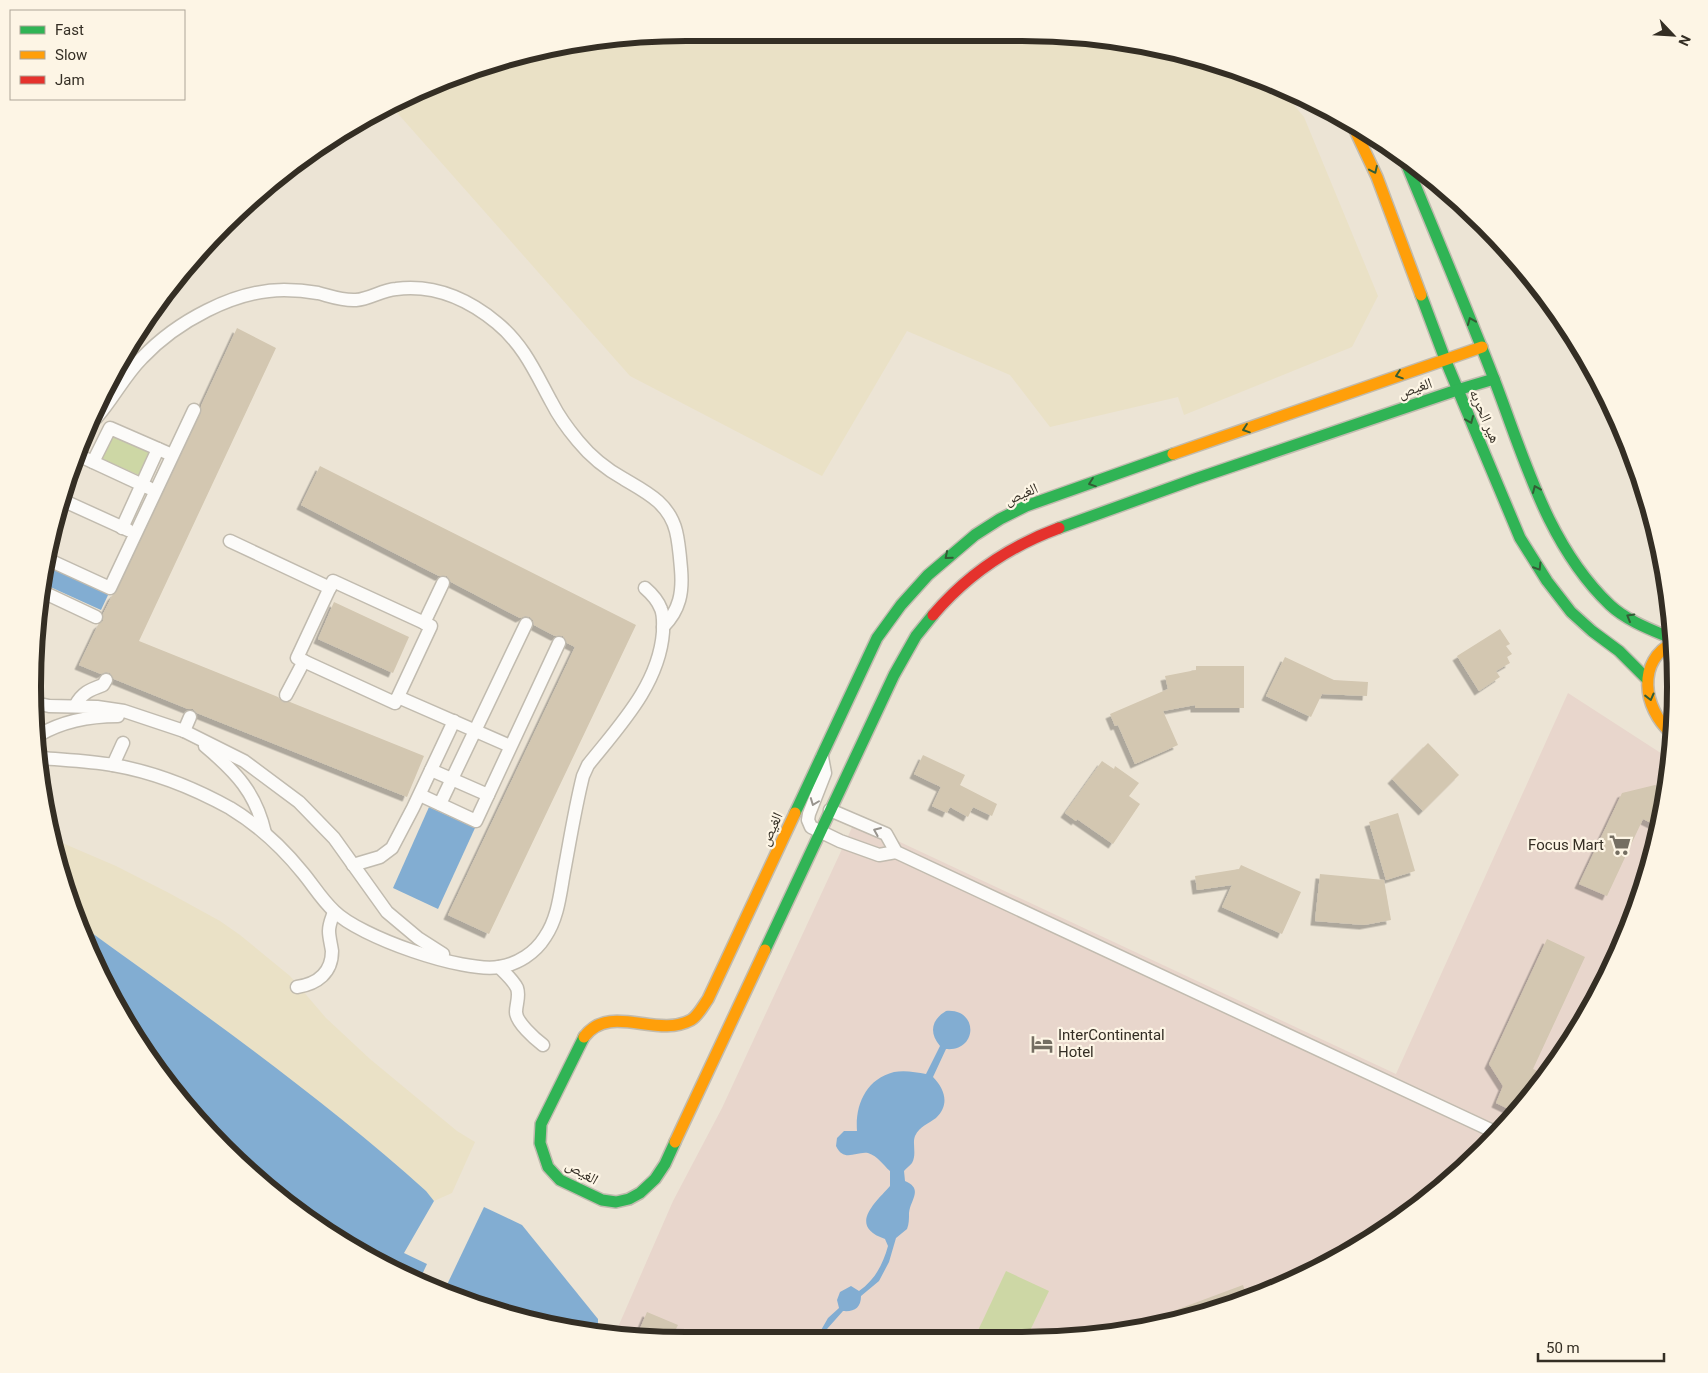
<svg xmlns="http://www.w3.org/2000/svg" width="1708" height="1373" font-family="Roboto,'Noto Naskh Arabic',sans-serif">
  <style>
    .commercial { fill: #e8d6cc }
    .green { fill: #cdd7a5 }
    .sand { fill: #eae1c6 }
    .water { fill: #82add2 }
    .building { fill: #d3c7b1; filter: url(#shadow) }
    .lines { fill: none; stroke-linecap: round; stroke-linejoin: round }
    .street-casing { stroke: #c1bbaf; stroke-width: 15 }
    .fast-casing { stroke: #c1bbaf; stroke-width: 14 }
    .slow-casing { stroke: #c1bbaf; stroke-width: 14 }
    .jam-casing { stroke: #c1bbaf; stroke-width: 14 }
    .street { stroke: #fcfbf9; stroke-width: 12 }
    .fast { stroke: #30b455; stroke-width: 11 }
    .slow { stroke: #ff9f0a; stroke-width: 11 }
    .jam { stroke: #e5322d; stroke-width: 11 }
    .oneway { stroke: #335d35 }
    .oneway2 { stroke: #98948e }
    .labels { text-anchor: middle; stroke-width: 4.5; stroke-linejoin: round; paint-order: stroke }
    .street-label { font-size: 15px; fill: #342e24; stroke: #fdf5e5 }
    .poi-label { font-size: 15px; fill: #342e24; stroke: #fdf5e5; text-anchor: end }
    .rim { fill: none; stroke: #342e24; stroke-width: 6 }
  </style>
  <defs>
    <filter id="shadow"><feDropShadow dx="-4.5" dy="4.5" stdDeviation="0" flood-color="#0004"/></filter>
  </defs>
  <rect width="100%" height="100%" fill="#ece4d5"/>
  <path class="commercial" d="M 1568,693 L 1670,759 L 1670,772 L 1641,896 L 1588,1013 L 1513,1117 L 1420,1205 L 1311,1273 L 1191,1318 L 1064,1339 L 644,1339 L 615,1334 L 673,1201 L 722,1108 L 855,821 L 1396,1074 Z"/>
  <g class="green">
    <path d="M 108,433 L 154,453 L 143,477 L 98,457 Z"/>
    <path d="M 1006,1271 L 1049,1291 L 1026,1339 L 974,1339 Z"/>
  </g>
  <g class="sand">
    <path d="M 686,33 L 1065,34 L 1149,45 L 1272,82 L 1277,85 L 1304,117 L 1378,296 L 1352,347 L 1184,415 L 1178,397 L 1050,427 L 1010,375 L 907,331 L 822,476 L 630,376 L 392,107 L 518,55 Z"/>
    <path d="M 53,839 L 116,866 L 169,893 L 220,921 L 240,935 L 290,976 L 326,1018 L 370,1059 L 457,1131 L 475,1142 L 452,1193 L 434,1201 L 426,1191 L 401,1169 L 335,1114 L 197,1009 L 81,925 L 55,855 Z"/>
  </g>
  <g class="water">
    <path d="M 49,565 L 109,593 L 101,610 L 46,585 Z"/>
    <path d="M 429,807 L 475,828 L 438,909 L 393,888 Z"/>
    <path d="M 81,925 C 198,1010 318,1094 426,1191 L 434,1201 L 404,1253 L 427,1264 L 419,1281 L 397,1273 L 288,1205 L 195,1117 L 100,976 Z"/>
    <path d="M 946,1011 C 979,1008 978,1052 946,1049 L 933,1077 C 945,1089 950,1105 936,1118 C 928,1124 920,1126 915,1136 C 912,1144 917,1154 912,1163 C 910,1166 906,1168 904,1171 L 905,1181 C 924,1189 910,1200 909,1213 C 909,1219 909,1224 907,1229 L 896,1238 L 889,1262 L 879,1281 L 861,1296 C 861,1308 854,1312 843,1311 L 827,1329 L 822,1339 L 816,1339 L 828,1318 L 839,1308 L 837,1300 L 840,1292 L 851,1286 L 859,1291 C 875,1280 883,1264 888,1246 L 885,1239 C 847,1226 876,1202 890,1186 L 890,1171 C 883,1165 878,1156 868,1153 C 856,1151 844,1163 836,1146 L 837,1138 L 844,1131 L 857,1131 C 855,1105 866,1079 894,1072 C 904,1070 916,1072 926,1074 L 940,1046 C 929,1033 931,1020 946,1011 Z"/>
    <path d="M 484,1207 L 522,1225 L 598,1319 L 598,1332 L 518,1318 L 444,1291 Z"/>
  </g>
  <g class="building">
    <path d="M 237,328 L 276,348 L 139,641 L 278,697 L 283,702 L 290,702 L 424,756 L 407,797 L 197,713 L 193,709 L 188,709 L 114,679 L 110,673 L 106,672 L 101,674 L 79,665 L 98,625 L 103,621 L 103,614 L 112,596 L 117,591 L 201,413 L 201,406 Z"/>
    <path d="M 320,466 L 636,625 L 489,934 L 448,915 L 575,647 L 567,643 L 563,636 L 555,636 L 534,625 L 533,620 L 530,617 L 525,616 L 520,618 L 451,582 L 447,576 L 439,576 L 301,505 Z"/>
    <path d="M 334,602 L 409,637 L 393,673 L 318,639 Z"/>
    <path d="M 1500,629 L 1510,644 L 1506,646 L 1512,654 L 1507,657 L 1510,663 L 1496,671 L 1500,677 L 1479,691 L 1457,656 Z"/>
    <path d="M 1285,657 L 1334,680 L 1368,682 L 1367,696 L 1322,694 L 1311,717 L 1266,696 Z"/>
    <path d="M 1196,666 L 1244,666 L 1244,708 L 1195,708 L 1195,705 L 1163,711 L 1178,745 L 1135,764 L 1118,725 L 1115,726 L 1110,714 L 1168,689 L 1165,676 L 1196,670 Z"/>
    <path d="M 1428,743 L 1459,775 L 1423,811 L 1392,779 Z"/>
    <path d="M 923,755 L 965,775 L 960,785 L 997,804 L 992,816 L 973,807 L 968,817 L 950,807 L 947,813 L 932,806 L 941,787 L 914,774 Z"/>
    <path d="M 1102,761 L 1114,769 L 1115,766 L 1139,783 L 1129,796 L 1140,804 L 1113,844 L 1077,819 L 1076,821 L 1065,813 Z"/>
    <path d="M 1655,785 L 1666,790 L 1657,826 L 1643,819 L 1607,896 L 1579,884 L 1622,793 Z"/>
    <path d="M 1398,813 L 1415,871 L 1386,880 L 1369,822 Z"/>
    <path d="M 1241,865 L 1301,892 L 1282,934 L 1222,907 L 1232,885 L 1197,890 L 1195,876 L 1239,869 Z"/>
    <path d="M 1320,874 L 1384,880 L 1391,920 L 1364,925 L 1315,921 Z"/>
    <path d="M 1547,939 L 1585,957 L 1533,1069 L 1545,1074 L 1517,1113 L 1496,1103 L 1503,1086 L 1489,1064 Z"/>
    <path d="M 1243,1285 L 1247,1297 L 1191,1318 L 1159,1323 L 1157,1317 Z"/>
    <path d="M 647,1312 L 678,1325 L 671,1339 L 636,1338 Z"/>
  </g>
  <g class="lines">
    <g class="street-casing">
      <g id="street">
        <path d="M 96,418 C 113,399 124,376 142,358 C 176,322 234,290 284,290 C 295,290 307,291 318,293 C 330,296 343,301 356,300 C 370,299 382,290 396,289 C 435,284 468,299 497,323 C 524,345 536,374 552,403 C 559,417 568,429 578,441 C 591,457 606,469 624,479 C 646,492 669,503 676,531 C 679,543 680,557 681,569 C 683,592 680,610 663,627"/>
        <path d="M 80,456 L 149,488"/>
        <path d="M 93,462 L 110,428 L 172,455"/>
        <path d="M 62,500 L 128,530"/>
        <path d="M 122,528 L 158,449"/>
        <path d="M 230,541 L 330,588"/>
        <path d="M 49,560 L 110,588 L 194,410"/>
        <path d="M 333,581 L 431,626 L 395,703 L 297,658 Z"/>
        <path d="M 45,593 L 96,617"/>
        <path d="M 424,623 L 443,583"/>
        <path d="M 286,695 L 304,661"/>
        <path d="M 398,697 L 510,746"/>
        <path d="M 35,703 L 49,706 L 97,707 L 124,711 L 184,731 L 244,761 L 299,802 L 334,838 L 387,912 L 418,938 L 443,954"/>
        <path d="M 75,706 C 82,693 89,690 103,685 L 106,680"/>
        <path d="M 184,731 L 190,717"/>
        <path d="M 39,735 C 63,721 90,716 118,716"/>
        <path d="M 205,746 C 236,772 256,793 265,833"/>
        <path d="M 822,757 L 825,773 L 809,814 L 808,820 L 811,827 L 840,841 L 879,855 L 896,852"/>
        <path d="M 42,758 C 65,760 90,761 113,765 C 154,772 194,788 230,808 C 258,825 282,847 303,873 C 313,885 322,900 334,911 C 360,937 463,973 499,967 C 518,964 535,953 545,937 C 558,918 560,894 564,872 C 570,840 575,808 583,776 L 588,765 C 619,726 659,685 663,632 C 663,625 664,616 661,609 C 658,601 652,594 645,588"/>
        <path d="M 113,765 L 123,743"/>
        <path d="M 431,770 L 488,795"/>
        <path d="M 420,795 L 476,821 L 559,643"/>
        <path d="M 440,804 L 526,624"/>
        <path d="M 830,810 L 886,834 L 896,852 L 1497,1133"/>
        <path d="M 353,865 L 380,857 L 392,848 L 413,808 L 454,721"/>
        <path d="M 499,967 C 505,973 513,980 517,988 C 520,996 516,1004 516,1012 C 516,1022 535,1039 543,1045"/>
        <path d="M 297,987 C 317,984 332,973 332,951 C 331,944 329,937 329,931 C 329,924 332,918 334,912"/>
      </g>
    </g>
    <g class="fast-casing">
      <g id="fast">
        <path d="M 1404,158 C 1434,231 1465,304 1494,379 C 1524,457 1547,545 1610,605 C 1627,621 1652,630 1673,639"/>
        <path d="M 1421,295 L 1445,359 L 1520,538 L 1547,581 L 1571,612 L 1592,631 L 1619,651 L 1647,679"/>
        <path d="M 1059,528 L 1195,479 L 1457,390 L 1494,379"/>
        <path d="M 795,813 L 877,638 L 901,605 L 928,575 L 975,535 L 1000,519 L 1026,506 L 1173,454"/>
        <path d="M 765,950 L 894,675 L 916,636 L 933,615"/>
        <path d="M 584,1037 L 541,1124 L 540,1143 L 548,1167 L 560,1180 L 602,1200 L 616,1202 L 629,1199 L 640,1193 L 655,1179 L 665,1164 L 675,1142"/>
      </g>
    </g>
    <g class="slow-casing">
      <g id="slow">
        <path d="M 1353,126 L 1377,177 L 1421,295"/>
        <path d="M 1173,454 L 1482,347"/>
        <path d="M 1671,733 C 1643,708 1636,661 1674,642"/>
        <path d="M 584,1037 C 610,1002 657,1039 691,1020 C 698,1016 703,1006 708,999 L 795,813"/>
        <path d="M 675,1142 L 765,950"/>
      </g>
    </g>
    <g class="jam-casing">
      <path id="jam" d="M 933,615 C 967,575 1010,546 1059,528"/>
    </g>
    <use href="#street" class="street"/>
    <use href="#fast" class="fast"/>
    <use href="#slow" class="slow"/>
    <use href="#jam" class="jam"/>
  </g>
  <defs><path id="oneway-chevron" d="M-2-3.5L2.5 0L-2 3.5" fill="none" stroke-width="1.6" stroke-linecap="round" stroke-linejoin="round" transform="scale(1.25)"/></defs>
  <g class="oneway">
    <use href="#oneway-chevron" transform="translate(1374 170) rotate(65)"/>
    <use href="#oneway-chevron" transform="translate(1471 321) rotate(-112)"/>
    <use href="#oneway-chevron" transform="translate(1399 375) rotate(161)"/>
    <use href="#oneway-chevron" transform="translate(1470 420) rotate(67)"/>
    <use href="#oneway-chevron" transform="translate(1246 429) rotate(161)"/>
    <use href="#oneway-chevron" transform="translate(1092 483) rotate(161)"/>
    <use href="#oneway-chevron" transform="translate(1536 489) rotate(-113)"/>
    <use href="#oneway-chevron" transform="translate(948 556) rotate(140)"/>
    <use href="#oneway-chevron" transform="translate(1538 567) rotate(58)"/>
    <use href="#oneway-chevron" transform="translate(1630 617) rotate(-150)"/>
    <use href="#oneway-chevron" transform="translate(1650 697) rotate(76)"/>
  </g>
  <g class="oneway2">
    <use href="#oneway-chevron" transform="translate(814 802) rotate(111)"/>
    <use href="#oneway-chevron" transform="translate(877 831) rotate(-157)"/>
  </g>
  <defs>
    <g id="supermarket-bare" transform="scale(1.725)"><path d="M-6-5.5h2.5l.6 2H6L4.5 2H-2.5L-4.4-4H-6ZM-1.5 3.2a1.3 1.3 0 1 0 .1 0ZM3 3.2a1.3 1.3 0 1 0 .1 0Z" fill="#746e62" stroke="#fdf5e5" stroke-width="2.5" paint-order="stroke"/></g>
    <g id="hotel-bare" transform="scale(1.725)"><path d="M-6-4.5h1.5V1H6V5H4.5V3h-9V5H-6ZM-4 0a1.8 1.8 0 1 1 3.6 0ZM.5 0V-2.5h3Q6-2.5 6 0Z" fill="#746e62" stroke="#fdf5e5" stroke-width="2.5" paint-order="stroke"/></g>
  </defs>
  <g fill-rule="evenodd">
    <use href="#supermarket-bare" x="1620" y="845"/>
    <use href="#hotel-bare" x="1042" y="1044"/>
  </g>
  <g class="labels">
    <g class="street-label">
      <text transform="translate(1415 388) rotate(-19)" y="5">الغيص</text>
      <text transform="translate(1485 416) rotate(67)" y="5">هير الحربه</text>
      <text transform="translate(1021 494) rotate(-23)" y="5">الغيص</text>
      <text transform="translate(771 829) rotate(-65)" y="5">الغيص</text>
      <text transform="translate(582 1172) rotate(30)" y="5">الغيص</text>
    </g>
    <g class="poi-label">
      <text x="1604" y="850">Focus Mart</text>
      <text x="1058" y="1040" text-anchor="start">InterContinental<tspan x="1058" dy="17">Hotel</tspan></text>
    </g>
  </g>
  <path d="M0 0H1708V1373H0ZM686 41H1022A645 645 0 0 1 1667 686V687A645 645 0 0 1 1022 1332H686A645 645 0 0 1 41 687V686A645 645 0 0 1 686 41Z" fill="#fdf5e5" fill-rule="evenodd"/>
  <path class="rim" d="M686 41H1022A645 645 0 0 1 1667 686V687A645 645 0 0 1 1022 1332H686A645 645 0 0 1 41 687V686A645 645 0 0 1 686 41Z"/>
  <rect x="10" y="10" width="175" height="90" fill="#fdf5e5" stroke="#ada598"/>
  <rect x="20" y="26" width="25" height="8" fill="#30b455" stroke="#ada598"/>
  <text x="55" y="35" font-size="15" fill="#342e24">Fast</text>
  <rect x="20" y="51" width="25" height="8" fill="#ff9f0a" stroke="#ada598"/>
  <text x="55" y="60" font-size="15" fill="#342e24">Slow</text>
  <rect x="20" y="76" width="25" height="8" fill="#e5322d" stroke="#ada598"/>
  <text x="55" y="85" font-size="15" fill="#342e24">Jam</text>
  <g transform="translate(1673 35) rotate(115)" stroke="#fdf5e5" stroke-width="4" paint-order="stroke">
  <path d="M0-4L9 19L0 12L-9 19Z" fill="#342e24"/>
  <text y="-8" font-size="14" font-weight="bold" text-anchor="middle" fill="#342e24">N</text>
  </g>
  <path d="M1538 1353v8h126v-8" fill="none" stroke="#342e24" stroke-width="2.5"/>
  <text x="1546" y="1353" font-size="15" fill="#342e24" stroke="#fdf5e5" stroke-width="4" paint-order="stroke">50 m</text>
</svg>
